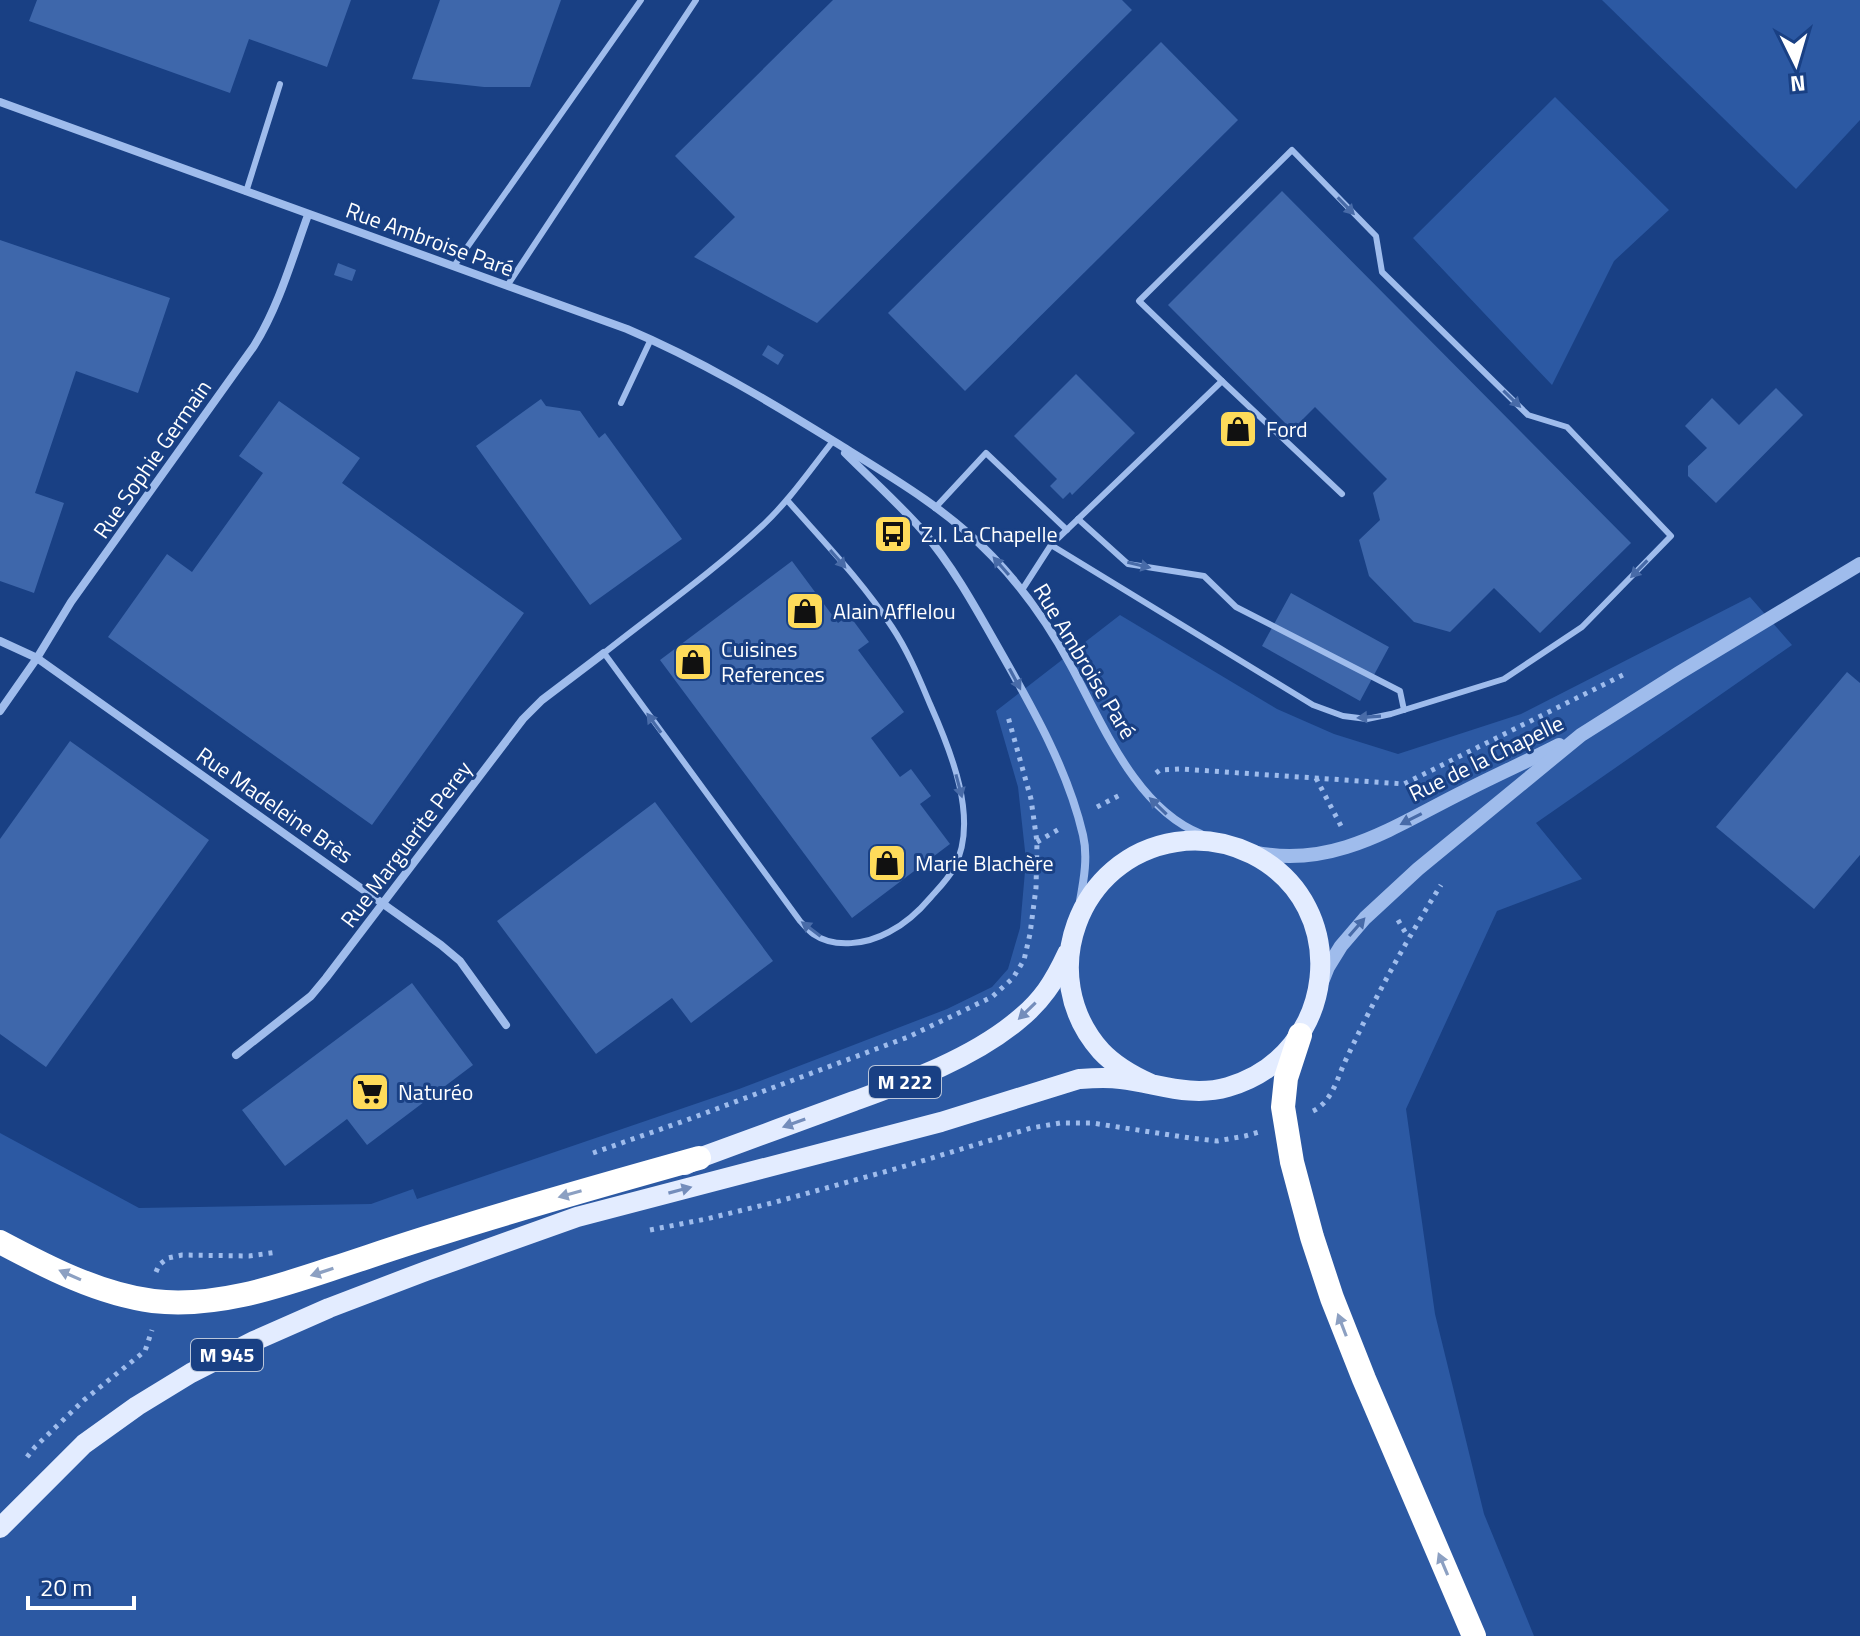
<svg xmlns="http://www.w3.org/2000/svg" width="1860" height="1636" font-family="'Titillium Web',sans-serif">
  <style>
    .green { fill: #2c59a3 }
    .building { fill: #3e67ab }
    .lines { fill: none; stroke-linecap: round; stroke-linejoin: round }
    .path { stroke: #9fbcec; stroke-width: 5; stroke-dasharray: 4 6; stroke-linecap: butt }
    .service { stroke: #9fbcec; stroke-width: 6 }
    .minor { stroke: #9fbcec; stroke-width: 8 }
    .tertiary { stroke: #9fbcec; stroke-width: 14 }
    .primary { stroke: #e3ecff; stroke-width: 20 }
    .motorway { stroke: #fff; stroke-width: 24 }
    .oneway { fill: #486ba8 }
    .oneway2 { fill: #748dbb }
    .oneway3 { fill: #8ca0c2 }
    .labels { text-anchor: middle; stroke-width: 6; stroke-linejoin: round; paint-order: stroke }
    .shield { fill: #194084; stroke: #bac6da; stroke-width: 2 }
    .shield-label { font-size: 20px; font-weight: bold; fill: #fff }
    .street-label { font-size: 22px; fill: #fff; stroke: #194084 }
    .poi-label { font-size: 22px; fill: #fff; stroke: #194084; text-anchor: start }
  </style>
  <rect width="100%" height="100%" fill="#194084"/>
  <g class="green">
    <path d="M 1602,0 L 1860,0 L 1860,120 L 1796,189 Z"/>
    <path d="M 1555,97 L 1669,210 L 1614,261 L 1552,385 L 1413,238 Z"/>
    <path d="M 1750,597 L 1792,645 L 1536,823 L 1582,879 L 1497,911 L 1406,1109 L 1435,1314 L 1484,1514 L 1534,1636 L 0,1636 L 0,1133 L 139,1208 L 371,1204 L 413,1189 L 417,1199 L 739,1089 L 947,1009 L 992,987 L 1008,969 L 1020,928 L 1026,860 L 1018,787 L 996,711 L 1120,615 L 1277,709 L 1334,734 L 1398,754 L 1521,714 Z"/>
  </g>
  <g class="building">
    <path d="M 37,0 L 351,0 L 327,67 L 249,39 L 230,93 L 29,21 Z"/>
    <path d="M 440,0 L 561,0 L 530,87 L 484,87 L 412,79 Z"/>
    <path d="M 833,0 L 1122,0 L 1132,10 L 817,323 L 694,257 L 735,217 L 675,156 Z"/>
    <path d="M 1161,42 L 1238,120 L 965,391 L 888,313 Z"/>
    <path d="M 1282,191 L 1631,543 L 1540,633 L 1494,588 L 1450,632 L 1414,622 L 1369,576 L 1359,540 L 1380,520 L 1373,493 L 1387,479 L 1315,407 L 1292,430 L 1168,305 Z"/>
    <path d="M 0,240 L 170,298 L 138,393 L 76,371 L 35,493 L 64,503 L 34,593 L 0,581 Z"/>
    <path d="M 338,263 L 356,270 L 352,281 L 334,275 Z"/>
    <path d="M 768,345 L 784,355 L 778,365 L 762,355 Z"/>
    <path d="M 1076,374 L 1135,433 L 1072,495 L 1070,492 L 1063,499 L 1050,486 L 1057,479 L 1014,436 Z"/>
    <path d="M 1776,388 L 1803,415 L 1716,503 L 1688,476 L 1688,466 L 1707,448 L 1685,426 L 1712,398 L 1739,425 Z"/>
    <path d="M 541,399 L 546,406 L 580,411 L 599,438 L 605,433 L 682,539 L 590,605 L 476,446 Z"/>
    <path d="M 279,401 L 360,458 L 342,483 L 524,613 L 372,825 L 108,637 L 167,554 L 192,572 L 263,473 L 239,456 Z"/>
    <path d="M 792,561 L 838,623 L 849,615 L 869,642 L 858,650 L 904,712 L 871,738 L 900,777 L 911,769 L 931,796 L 920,804 L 950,844 L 852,918 L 660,660 Z"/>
    <path d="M 1291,593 L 1389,647 L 1360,701 L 1262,646 Z"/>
    <path d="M 1847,672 L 1860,683 L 1860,855 L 1814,909 L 1716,827 Z"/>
    <path d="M 70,741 L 209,840 L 46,1067 L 0,1034 L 0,839 Z"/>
    <path d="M 655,802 L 773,961 L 691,1023 L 672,998 L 596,1054 L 497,921 Z"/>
    <path d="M 412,983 L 473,1065 L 367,1145 L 347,1119 L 285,1166 L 242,1110 Z"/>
  </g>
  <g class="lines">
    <g class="path">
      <path d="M 1156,773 L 1160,770 L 1181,769 L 1404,784 L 1627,673"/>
      <path d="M 1316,778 L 1341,826"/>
      <path d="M 1097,807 L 1120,795"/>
      <path d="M 1037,842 L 1061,828"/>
      <path d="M 1398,920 L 1408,937"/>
      <path d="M 1313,1111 C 1330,1103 1336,1083 1343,1066 C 1372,1003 1404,944 1441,885"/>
      <path d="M 593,1153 L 684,1121 L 908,1037 L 992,997 L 1013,978 L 1024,960 L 1030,934 L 1036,888 L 1037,842 L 1031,799 L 1007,713"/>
      <path d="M 650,1230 L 706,1219 L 772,1203 L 902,1167 L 1031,1128 L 1060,1123 L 1092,1123 L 1190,1138 L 1217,1141 L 1245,1136 L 1259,1132"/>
      <path d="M 156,1272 L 159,1265 L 168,1258 L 182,1255 L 249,1256 L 278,1252"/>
      <path d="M 27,1457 L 35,1447 L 84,1400 L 145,1351 L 152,1330"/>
    </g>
    <g class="service">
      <path d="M 246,192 L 280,84"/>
      <path d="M 454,266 L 641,0"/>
      <path d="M 507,286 L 696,0"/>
      <path d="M 1222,381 L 1342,494"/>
      <path d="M 621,403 L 651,339"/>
      <path d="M 787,500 C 823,541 862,581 892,627 C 908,651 919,678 930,704 C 950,749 980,820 954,868 C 948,879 939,888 931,897 C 920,910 905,924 889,932 C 867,944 835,949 813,934 C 808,930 804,925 800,921 L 604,653 C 657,611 713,572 762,526 C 789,501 810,470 833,441"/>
      <path d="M 935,508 L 986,453 L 1067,530"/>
      <path d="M 1078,519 L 1128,564 L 1204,576 L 1236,607 L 1400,691 L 1404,710"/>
      <path d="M 1022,590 L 1051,545 L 1222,381 L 1139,301 L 1292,150 L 1376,236 L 1382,272 L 1528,415 L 1567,427 L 1671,536 L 1582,627 L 1504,679 L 1391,714 L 1367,719 L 1343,716 L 1313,705 L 1051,545"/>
    </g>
    <g class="minor">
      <path d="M 0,102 L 627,329 C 700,360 767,400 835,442 C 890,476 947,509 992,556 C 1023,588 1049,625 1070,664 C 1102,722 1135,808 1201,834"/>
      <path d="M 845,453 C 870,478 898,503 922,530 C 951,564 973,603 995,642 C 1029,702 1067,766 1083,835 C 1088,856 1084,879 1080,901"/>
      <path d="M 0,641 L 37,658 L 441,945 L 460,961 L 506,1025"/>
      <path d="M 0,711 L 37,658 L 71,602 L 254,346 C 279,306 292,259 308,215"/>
      <path d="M 236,1055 L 311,996 L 326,978 L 523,719 L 542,700 L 604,653"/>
    </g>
    <g class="tertiary">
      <path d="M 1253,852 C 1334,870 1396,825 1465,791 C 1496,775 1528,761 1559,745"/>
      <path d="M 1322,982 L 1328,967 L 1341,946 L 1365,918 L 1418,869 L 1581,735 L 1679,673 L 1860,564"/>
    </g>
    <g class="primary">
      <path d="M 685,1165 L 699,1158 C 751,1139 802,1120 854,1101 C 909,1081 971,1059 1017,1021 C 1042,1001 1054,982 1067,954"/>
      <path d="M 0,1528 L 84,1444 L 137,1406 L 191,1373 L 254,1341 L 329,1308 L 426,1271 L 577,1217 L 941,1122 L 1079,1079 C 1093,1078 1106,1077 1121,1079 C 1157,1083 1190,1098 1228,1087 C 1337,1056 1355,906 1252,854 C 1229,843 1202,838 1176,842 C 1078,857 1034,976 1101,1051 C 1115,1066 1133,1076 1151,1084"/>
    </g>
    <g class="motorway">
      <path d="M 1300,1035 L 1286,1078 L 1283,1107 L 1292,1162 L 1312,1237 L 1332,1298 L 1364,1379 L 1474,1636"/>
      <path d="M 0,1242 C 47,1267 99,1294 153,1301 C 214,1308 274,1288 331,1269 C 368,1257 405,1244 442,1233 C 527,1206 613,1182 699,1158"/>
    </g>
  </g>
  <defs><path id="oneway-solid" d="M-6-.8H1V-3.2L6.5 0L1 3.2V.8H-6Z" transform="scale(2)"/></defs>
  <g class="oneway">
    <use href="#oneway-solid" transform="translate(1346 206) rotate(46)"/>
    <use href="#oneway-solid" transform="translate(1512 399) rotate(44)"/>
    <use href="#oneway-solid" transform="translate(838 559) rotate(49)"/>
    <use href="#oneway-solid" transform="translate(1139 565) rotate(13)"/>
    <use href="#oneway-solid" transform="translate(1001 566) rotate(-131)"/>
    <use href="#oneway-solid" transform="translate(1639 569) rotate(134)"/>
    <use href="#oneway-solid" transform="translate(1015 679) rotate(62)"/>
    <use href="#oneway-solid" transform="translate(1369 717) rotate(176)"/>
    <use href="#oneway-solid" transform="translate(654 723) rotate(-126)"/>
    <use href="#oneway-solid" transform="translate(959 786) rotate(75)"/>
    <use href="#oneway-solid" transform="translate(1158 806) rotate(-136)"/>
    <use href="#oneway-solid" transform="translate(1411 819) rotate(153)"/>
    <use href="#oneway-solid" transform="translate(1357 927) rotate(-49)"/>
    <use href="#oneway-solid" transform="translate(811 929) rotate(-143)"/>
  </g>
  <g class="oneway2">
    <use href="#oneway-solid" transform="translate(1027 1011) rotate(136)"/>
    <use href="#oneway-solid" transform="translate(794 1123) rotate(160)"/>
    <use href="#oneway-solid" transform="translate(680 1190) rotate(-15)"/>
  </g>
  <g class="oneway3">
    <use href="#oneway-solid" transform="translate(570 1194) rotate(164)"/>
    <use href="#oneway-solid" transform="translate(322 1272) rotate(162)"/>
    <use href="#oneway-solid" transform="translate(70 1275) rotate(-156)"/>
    <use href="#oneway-solid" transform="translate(1342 1325) rotate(-111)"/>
    <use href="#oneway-solid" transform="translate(1443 1564) rotate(-113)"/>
  </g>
  <defs>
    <g id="shop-square" transform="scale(2)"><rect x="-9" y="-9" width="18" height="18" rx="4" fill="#fedb5a" stroke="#194084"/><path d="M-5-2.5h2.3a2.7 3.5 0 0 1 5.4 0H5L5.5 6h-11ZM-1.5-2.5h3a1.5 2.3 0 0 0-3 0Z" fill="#111"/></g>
    <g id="bus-square" transform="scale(2)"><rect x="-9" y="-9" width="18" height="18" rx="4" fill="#fedb5a" stroke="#194084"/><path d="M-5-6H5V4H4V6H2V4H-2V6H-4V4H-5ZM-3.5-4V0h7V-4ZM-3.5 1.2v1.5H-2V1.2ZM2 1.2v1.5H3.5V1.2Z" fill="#111"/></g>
    <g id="supermarket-square" transform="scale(2)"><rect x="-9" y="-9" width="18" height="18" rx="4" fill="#fedb5a" stroke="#194084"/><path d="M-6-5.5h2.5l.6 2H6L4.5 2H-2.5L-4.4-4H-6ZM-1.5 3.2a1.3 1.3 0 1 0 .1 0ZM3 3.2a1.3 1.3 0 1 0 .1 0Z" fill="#111"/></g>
  </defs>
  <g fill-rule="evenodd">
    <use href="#shop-square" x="1238" y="429"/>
    <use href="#bus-square" x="893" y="534"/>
    <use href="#shop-square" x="805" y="611"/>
    <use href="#shop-square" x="693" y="662"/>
    <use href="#shop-square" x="887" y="863"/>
    <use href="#supermarket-square" x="370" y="1092"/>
  </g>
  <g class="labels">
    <g class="shield">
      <rect x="869" y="1066" width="72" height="32" rx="6"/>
      <rect x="191" y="1339" width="72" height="32" rx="6"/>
    </g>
    <g class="shield-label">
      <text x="905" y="1089">M 222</text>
      <text x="227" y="1362">M 945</text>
    </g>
    <g class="street-label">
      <text transform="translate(430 239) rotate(20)" y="8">Rue Ambroise Paré</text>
      <text transform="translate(152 459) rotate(-55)" y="8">Rue Sophie Germain</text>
      <text transform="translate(1085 661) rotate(59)" y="8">Rue Ambroise Paré</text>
      <text transform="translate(1486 758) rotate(-26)" y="8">Rue de la Chapelle</text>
      <text transform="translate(275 805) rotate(35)" y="8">Rue Madeleine Brès</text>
      <text transform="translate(406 844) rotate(-53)" y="8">Rue Marguerite Perey</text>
    </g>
    <g class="poi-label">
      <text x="1266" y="437">Ford</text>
      <text x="921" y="542">Z.I. La Chapelle</text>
      <text x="833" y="619">Alain Afflelou</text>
      <text x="721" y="657">Cuisines<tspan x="721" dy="25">References</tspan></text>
      <text x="915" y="871">Marie Blachère</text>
      <text x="398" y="1100">Naturéo</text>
    </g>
  </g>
  <g transform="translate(1796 64) rotate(175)" stroke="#194084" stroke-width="6" paint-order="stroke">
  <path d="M0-6L14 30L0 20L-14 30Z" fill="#ffffff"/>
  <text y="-12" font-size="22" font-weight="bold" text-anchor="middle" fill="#ffffff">N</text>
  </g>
  <path d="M28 1596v12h106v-12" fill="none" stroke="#ffffff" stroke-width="4"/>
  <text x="40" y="1596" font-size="24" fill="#ffffff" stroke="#194084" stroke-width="6" paint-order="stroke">20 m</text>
</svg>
